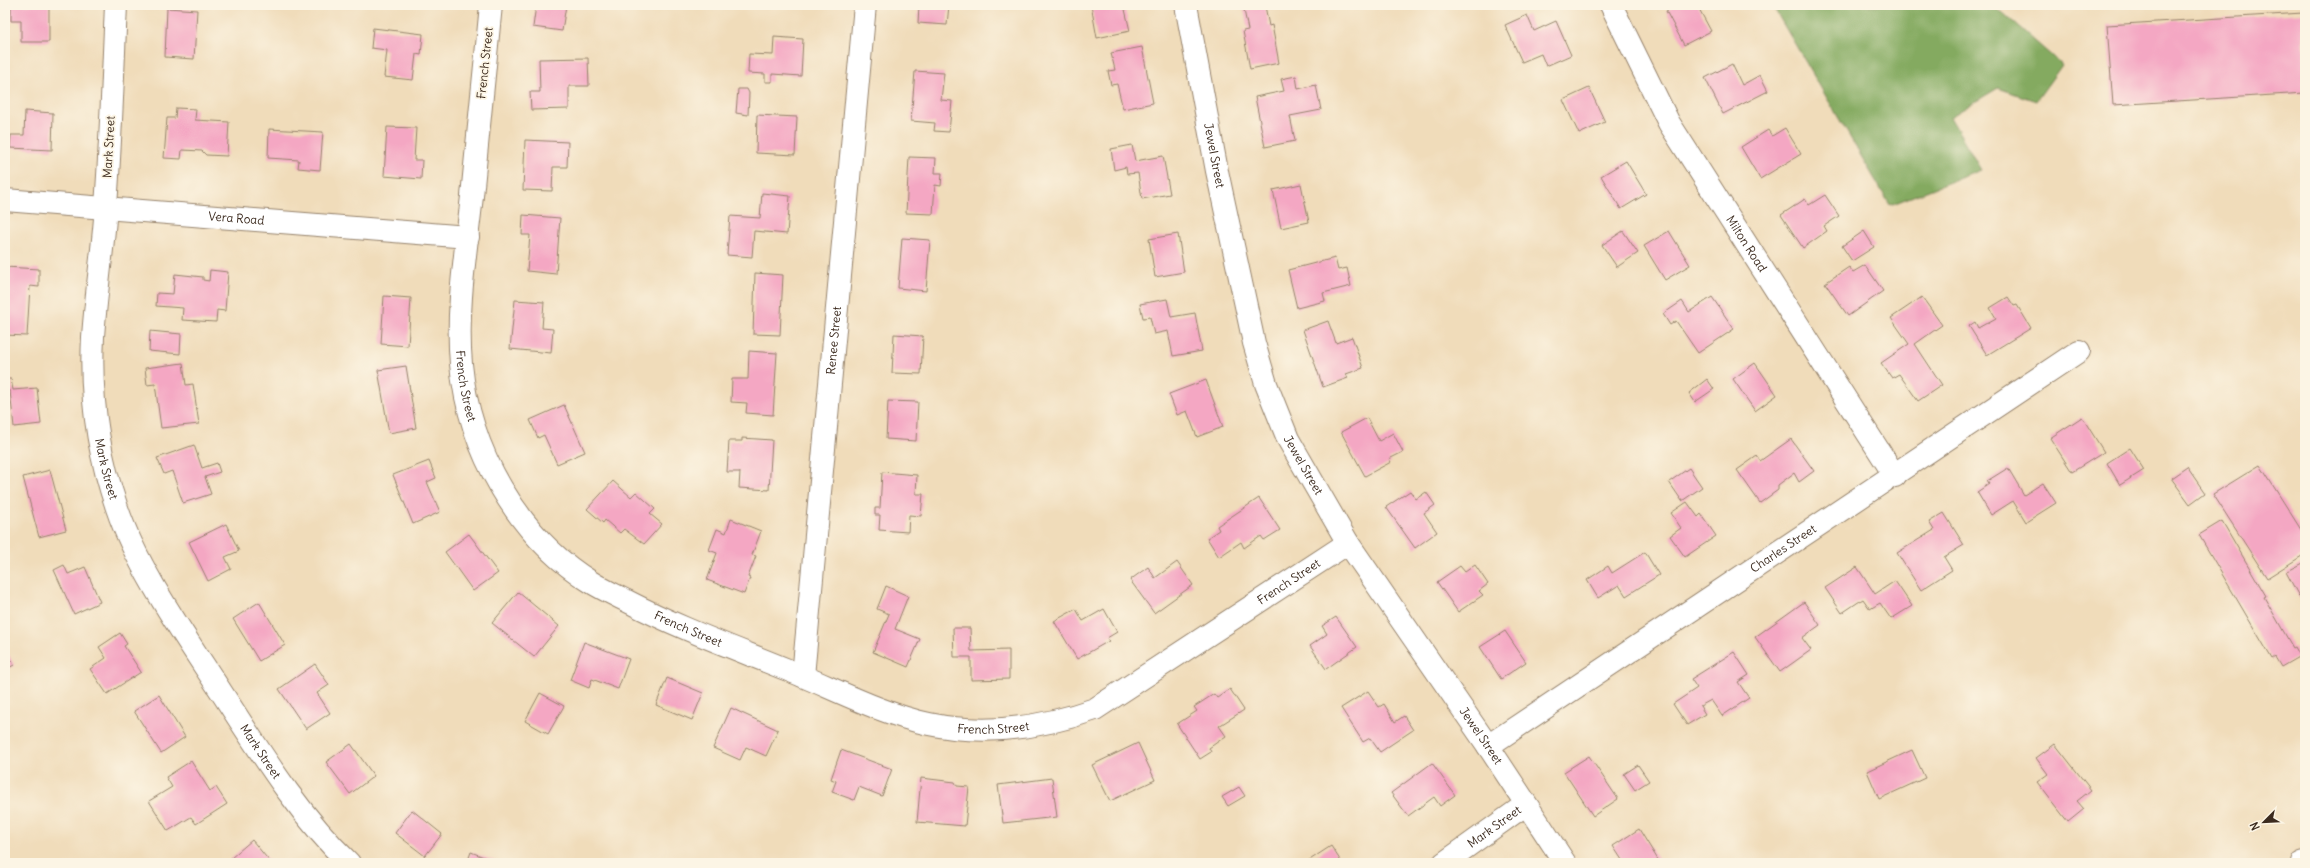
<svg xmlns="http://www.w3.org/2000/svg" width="2310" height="868" font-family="Delius,sans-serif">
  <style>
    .forest { fill: #84aa60; stroke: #606a3f }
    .building { fill: #f4a7c3 }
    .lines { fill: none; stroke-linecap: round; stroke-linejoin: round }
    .minor-casing { stroke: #96836c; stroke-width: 24 }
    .major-casing { stroke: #96836c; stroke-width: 24 }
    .minor { stroke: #fff; stroke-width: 22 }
    .major { stroke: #fff; stroke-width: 22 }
    .labels { text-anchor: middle; stroke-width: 3.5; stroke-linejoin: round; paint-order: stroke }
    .street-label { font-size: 12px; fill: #3b2a1e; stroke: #fcf5e5 }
  </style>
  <rect width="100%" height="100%" fill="#fcf5e5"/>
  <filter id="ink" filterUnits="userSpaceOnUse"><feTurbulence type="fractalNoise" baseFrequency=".025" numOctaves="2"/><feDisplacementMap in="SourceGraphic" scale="8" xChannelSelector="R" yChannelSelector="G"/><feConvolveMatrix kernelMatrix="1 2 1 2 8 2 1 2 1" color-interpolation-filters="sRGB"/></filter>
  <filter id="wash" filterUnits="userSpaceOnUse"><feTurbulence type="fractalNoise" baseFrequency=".012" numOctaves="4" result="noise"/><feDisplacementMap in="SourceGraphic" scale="16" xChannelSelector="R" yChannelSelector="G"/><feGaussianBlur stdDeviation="0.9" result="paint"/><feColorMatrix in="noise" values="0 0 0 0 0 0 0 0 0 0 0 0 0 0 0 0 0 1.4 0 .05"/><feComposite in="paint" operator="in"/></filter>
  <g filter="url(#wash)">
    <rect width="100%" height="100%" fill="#f0dcba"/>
    <path class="forest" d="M 1772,5 L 1994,5 L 2062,65 L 2036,101 L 1998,88 L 1950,117 L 1981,170 L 1890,205 Z"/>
    <g id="blocks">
      <g class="building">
        <path d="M 11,5 L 49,5 L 49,42 L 21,42 L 21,21 L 11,21 Z"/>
        <path d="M 536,5 L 566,5 L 562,31 L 533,27 Z"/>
        <path d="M 919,5 L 949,5 L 947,25 L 918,23 Z"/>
        <path d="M 1091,5 L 1124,5 L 1130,31 L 1097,38 Z"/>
        <path d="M 1677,5 L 1697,5 L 1711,31 L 1684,45 L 1666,11 Z"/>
        <path d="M 1265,6 L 1269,26 L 1272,25 L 1279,63 L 1250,69 L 1243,31 L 1248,30 L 1244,10 Z"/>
        <path d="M 167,8 L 197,10 L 194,59 L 165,57 Z"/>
        <path d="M 2303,13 L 2305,93 L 2113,105 L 2107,25 Z"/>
        <path d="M 1527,15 L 1534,31 L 1556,21 L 1571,55 L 1546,66 L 1541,54 L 1522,62 L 1505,25 Z"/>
        <path d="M 373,28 L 423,34 L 421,55 L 416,54 L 413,80 L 384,77 L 387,50 L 371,48 Z"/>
        <path d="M 774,37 L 803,39 L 801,76 L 772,74 L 772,82 L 765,82 L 765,74 L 748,73 L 749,54 L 773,55 Z"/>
        <path d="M 1142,47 L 1153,103 L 1123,109 L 1117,84 L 1111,85 L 1108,71 L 1115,70 L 1111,53 Z"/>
        <path d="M 588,58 L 589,86 L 569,86 L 569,109 L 531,110 L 530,92 L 540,92 L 539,59 Z"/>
        <path d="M 1732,64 L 1742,85 L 1760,75 L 1768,91 L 1723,114 L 1705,78 Z"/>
        <path d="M 915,71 L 944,73 L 941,100 L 952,101 L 949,132 L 934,131 L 935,123 L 911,121 Z"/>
        <path d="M 1296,76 L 1298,89 L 1316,85 L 1321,110 L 1290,116 L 1295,141 L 1265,147 L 1255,97 L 1284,91 L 1281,79 Z"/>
        <path d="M 1589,88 L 1605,122 L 1579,134 L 1563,100 Z"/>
        <path d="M 738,89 L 747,89 L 749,93 L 748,115 L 736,113 Z"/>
        <path d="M 176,108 L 196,109 L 195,120 L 229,122 L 227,156 L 206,155 L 202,151 L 182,150 L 181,159 L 164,158 L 167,118 L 175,118 Z"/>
        <path d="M 25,111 L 53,113 L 52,150 L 10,148 L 11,135 L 24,135 Z"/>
        <path d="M 757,115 L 797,117 L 795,155 L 756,153 Z"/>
        <path d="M 387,127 L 416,128 L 414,160 L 422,160 L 421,179 L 384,176 Z"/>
        <path d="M 1785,128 L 1801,154 L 1760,179 L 1741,147 L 1768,130 L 1772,136 Z"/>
        <path d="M 269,129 L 323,132 L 320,170 L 298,168 L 299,160 L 268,158 Z"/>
        <path d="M 525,140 L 568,142 L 567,167 L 553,167 L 552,191 L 523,190 Z"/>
        <path d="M 1132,145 L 1135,161 L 1163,156 L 1170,194 L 1142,199 L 1138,173 L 1127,174 L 1126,167 L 1114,170 L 1111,149 Z"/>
        <path d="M 909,157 L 936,158 L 935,173 L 942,173 L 941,186 L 935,185 L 933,214 L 906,213 Z"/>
        <path d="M 1626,161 L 1646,194 L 1621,209 L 1601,176 Z"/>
        <path d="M 1301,184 L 1309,222 L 1281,228 L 1273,190 Z"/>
        <path d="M 762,193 L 790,196 L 787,234 L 754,231 L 752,257 L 727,255 L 730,216 L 760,218 Z"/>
        <path d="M 1825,195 L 1839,216 L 1824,226 L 1827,231 L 1803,248 L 1781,215 L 1805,199 L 1809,205 Z"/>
        <path d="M 523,215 L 560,218 L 556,274 L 527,271 L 530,235 L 522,235 Z"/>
        <path d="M 1623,231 L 1638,253 L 1617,267 L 1602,245 Z"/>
        <path d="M 1669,231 L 1690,265 L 1665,280 L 1644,246 Z"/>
        <path d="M 1864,231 L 1874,247 L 1852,261 L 1842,246 Z"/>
        <path d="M 1178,234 L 1184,272 L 1155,277 L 1149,239 Z"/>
        <path d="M 902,238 L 930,240 L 926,291 L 898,288 Z"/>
        <path d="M 1335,258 L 1338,270 L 1347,268 L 1351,286 L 1323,293 L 1325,301 L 1297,308 L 1288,270 Z"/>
        <path d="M 1865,265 L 1883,291 L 1848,316 L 1825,283 L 1849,267 L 1853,272 Z"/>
        <path d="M 5,267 L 39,269 L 39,287 L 30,286 L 27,336 L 5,335 Z"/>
        <path d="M 210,270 L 228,272 L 225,311 L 217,310 L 216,322 L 182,320 L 183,308 L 156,306 L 157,293 L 173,294 L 175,274 L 203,277 L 203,280 L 209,281 Z"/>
        <path d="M 755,273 L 783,275 L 780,335 L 753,334 Z"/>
        <path d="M 384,296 L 411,298 L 408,346 L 381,344 Z"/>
        <path d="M 1712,297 L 1734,329 L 1698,353 L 1676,321 L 1670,325 L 1663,314 L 1682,301 L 1689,312 Z"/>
        <path d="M 1922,297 L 1942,325 L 1915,344 L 1942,385 L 1918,401 L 1899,374 L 1892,378 L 1881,363 L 1909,344 L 1891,318 Z"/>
        <path d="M 2008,297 L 2014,306 L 2017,305 L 2031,328 L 1987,355 L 1969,326 L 1975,322 L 1978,328 L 1996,318 L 1990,308 Z"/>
        <path d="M 1167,299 L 1171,317 L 1195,313 L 1202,351 L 1173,356 L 1168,331 L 1154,334 L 1150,317 L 1143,318 L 1140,304 Z"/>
        <path d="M 515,300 L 544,302 L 542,328 L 553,329 L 551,353 L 510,349 Z"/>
        <path d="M 1328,321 L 1336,343 L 1352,337 L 1363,368 L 1346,374 L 1348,378 L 1323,387 L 1303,330 Z"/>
        <path d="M 150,331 L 181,334 L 180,354 L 149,351 Z"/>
        <path d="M 894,334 L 923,336 L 921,374 L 892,373 Z"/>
        <path d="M 749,351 L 777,353 L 773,415 L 746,413 L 747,403 L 731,402 L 732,379 L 748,379 Z"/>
        <path d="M 183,363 L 186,385 L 193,384 L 199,424 L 161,428 L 155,384 L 147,385 L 145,368 Z"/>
        <path d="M 1755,363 L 1777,395 L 1755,411 L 1733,379 Z"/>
        <path d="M 406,366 L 416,428 L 389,433 L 378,370 Z"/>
        <path d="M 5,379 L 11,379 L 13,390 L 37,388 L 41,424 L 14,427 L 10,391 L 5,391 Z"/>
        <path d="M 1707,379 L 1714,389 L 1695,402 L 1689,393 Z"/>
        <path d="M 1206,380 L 1223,427 L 1197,437 L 1187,411 L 1177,415 L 1169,394 Z"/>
        <path d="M 888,401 L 918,402 L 916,441 L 886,439 Z"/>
        <path d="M 564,405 L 585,452 L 557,464 L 544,435 L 538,438 L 530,420 Z"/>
        <path d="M 2082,417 L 2104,452 L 2072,472 L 2050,438 Z"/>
        <path d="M 1367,418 L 1379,441 L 1393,433 L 1403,452 L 1389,459 L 1391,462 L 1365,476 L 1341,432 Z"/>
        <path d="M 742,438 L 772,440 L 769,490 L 739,488 L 740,472 L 727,472 L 729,441 L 742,441 Z"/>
        <path d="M 1791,439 L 1814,471 L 1799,482 L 1794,473 L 1778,485 L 1778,490 L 1760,503 L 1737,470 L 1757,456 L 1760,461 Z"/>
        <path d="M 194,445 L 202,468 L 217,463 L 220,472 L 205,477 L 211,494 L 183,503 L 172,471 L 164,474 L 157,458 Z"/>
        <path d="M 2130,448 L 2144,470 L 2120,485 L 2107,463 Z"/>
        <path d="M 429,461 L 436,478 L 427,482 L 440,512 L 413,524 L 393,475 Z"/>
        <path d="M 2260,465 L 2305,536 L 2305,554 L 2267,578 L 2213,494 Z"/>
        <path d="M 2187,467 L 2205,493 L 2190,504 L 2171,478 Z"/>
        <path d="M 1689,468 L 1702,487 L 1682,501 L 1669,482 Z"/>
        <path d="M 2008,468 L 2024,495 L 2043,483 L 2056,503 L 2026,522 L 2013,501 L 1991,515 L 1977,492 L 1989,484 L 1987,481 Z"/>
        <path d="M 50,470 L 66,530 L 39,537 L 23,477 Z"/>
        <path d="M 882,472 L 917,475 L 916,494 L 923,494 L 921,516 L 909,515 L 908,532 L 879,530 L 880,515 L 875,515 L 875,508 L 880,508 Z"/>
        <path d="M 613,481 L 631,497 L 636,492 L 655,509 L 650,514 L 662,524 L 644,544 L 624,529 L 620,533 L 605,520 L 603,523 L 587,509 Z"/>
        <path d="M 1410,491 L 1416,499 L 1426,492 L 1435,505 L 1424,513 L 1437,532 L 1415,548 L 1386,507 Z"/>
        <path d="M 1259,498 L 1280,530 L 1264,540 L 1261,536 L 1244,548 L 1241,542 L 1219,557 L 1207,538 L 1219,530 L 1217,526 Z"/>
        <path d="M 1687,502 L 1698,517 L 1701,514 L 1716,536 L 1685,557 L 1670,536 L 1681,528 L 1671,513 Z"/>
        <path d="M 1944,513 L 1964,545 L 1944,557 L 1952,570 L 1921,590 L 1897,553 L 1934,530 L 1929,522 Z"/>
        <path d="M 731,519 L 761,531 L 752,555 L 756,556 L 748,577 L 750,578 L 744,594 L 707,580 L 717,553 L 709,550 L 717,529 L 726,533 Z"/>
        <path d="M 2222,521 L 2266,596 L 2264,597 L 2293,648 L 2295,647 L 2300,656 L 2281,667 L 2275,657 L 2272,659 L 2199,535 Z"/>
        <path d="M 226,524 L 239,551 L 225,557 L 231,569 L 208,581 L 189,542 Z"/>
        <path d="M 469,534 L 498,573 L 473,591 L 445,552 Z"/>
        <path d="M 1645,552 L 1659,575 L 1626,596 L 1619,585 L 1598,598 L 1587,580 L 1608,566 L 1612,573 Z"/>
        <path d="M 1177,562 L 1193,585 L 1154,613 L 1130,580 L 1148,567 L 1155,578 Z"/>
        <path d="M 2305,562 L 2305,603 L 2303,604 L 2286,572 Z"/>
        <path d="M 64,565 L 68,574 L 85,567 L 100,602 L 74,614 L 54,570 Z"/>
        <path d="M 1475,565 L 1488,584 L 1479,591 L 1483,595 L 1458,612 L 1437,582 L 1460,566 L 1465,572 Z"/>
        <path d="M 1857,567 L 1875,594 L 1895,581 L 1912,606 L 1891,619 L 1880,603 L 1870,609 L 1863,599 L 1842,613 L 1825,588 Z"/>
        <path d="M 886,586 L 908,596 L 895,629 L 920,639 L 908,667 L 873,652 L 889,614 L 877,609 Z"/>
        <path d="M 518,592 L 559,626 L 534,657 L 492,623 Z"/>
        <path d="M 259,602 L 285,645 L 259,661 L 233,619 Z"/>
        <path d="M 1804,602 L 1820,625 L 1802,638 L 1811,650 L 1780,672 L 1755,637 Z"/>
        <path d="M 1076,609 L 1083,621 L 1104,609 L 1117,632 L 1107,638 L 1109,641 L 1077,659 L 1054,621 Z"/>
        <path d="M 1336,617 L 1357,647 L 1326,669 L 1310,646 L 1327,634 L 1322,626 Z"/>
        <path d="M 953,628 L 970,628 L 971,651 L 1009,650 L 1009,679 L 971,680 L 971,657 L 954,657 Z"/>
        <path d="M 1505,631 L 1526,662 L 1501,679 L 1480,647 Z"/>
        <path d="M 120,633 L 127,644 L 124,646 L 141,672 L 107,694 L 90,669 L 106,658 L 99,647 Z"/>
        <path d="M 584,642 L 629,659 L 618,689 L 592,679 L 589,688 L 570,680 Z"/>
        <path d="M 5,648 L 14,665 L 5,670 Z"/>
        <path d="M 1734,652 L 1749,675 L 1738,682 L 1749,698 L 1722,716 L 1711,700 L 1700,706 L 1705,714 L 1687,725 L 1673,704 L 1697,688 L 1691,679 Z"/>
        <path d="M 315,664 L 329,685 L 317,693 L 330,713 L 306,729 L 279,689 Z"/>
        <path d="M 667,678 L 703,693 L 692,720 L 656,705 Z"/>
        <path d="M 1230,689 L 1244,710 L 1219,726 L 1226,736 L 1209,748 L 1211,752 L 1200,759 L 1177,724 L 1197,711 L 1194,707 L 1214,694 L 1217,698 Z"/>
        <path d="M 1368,691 L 1379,707 L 1384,704 L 1395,722 L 1404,716 L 1413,730 L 1380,752 L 1370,738 L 1363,742 L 1341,708 Z"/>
        <path d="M 540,693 L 564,706 L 548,734 L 525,721 Z"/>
        <path d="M 159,695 L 185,737 L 161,753 L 134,711 Z"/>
        <path d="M 731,708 L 778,730 L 766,756 L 746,747 L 740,760 L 713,748 Z"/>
        <path d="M 1138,743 L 1155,780 L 1110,801 L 1092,765 Z"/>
        <path d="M 351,744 L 374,776 L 350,794 L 326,762 Z"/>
        <path d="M 2055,744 L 2091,790 L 2077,801 L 2084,809 L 2068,822 L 2037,782 L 2048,774 L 2036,758 Z"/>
        <path d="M 841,750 L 892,769 L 882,796 L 859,787 L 854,800 L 832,792 L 836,781 L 831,779 Z"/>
        <path d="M 1912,750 L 1925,778 L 1879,799 L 1867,771 Z"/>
        <path d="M 1589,756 L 1618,799 L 1593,816 L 1564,772 Z"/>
        <path d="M 191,761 L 210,791 L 216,787 L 227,804 L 196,824 L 191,817 L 168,831 L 149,801 L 172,787 L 166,777 Z"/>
        <path d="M 1432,763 L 1455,795 L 1440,806 L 1434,797 L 1408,816 L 1391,793 Z"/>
        <path d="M 1638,765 L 1649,781 L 1635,790 L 1624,774 Z"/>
        <path d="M 921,778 L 955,782 L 957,786 L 969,787 L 965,826 L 917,822 Z"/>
        <path d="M 1052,778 L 1057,817 L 1003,823 L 998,785 Z"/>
        <path d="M 1239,787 L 1245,796 L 1228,806 L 1222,797 Z"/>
        <path d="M 412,810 L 442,834 L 425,856 L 395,833 Z"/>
        <path d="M 1639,829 L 1660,863 L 1624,863 L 1613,846 Z"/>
        <path d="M 252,840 L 271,863 L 235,863 L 231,858 Z"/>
        <path d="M 1331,846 L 1342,863 L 1305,863 Z"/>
        <path d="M 471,852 L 499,863 L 467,863 Z"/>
      </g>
    </g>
  </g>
  <g filter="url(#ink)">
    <use href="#blocks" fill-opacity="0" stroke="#96836c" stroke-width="1"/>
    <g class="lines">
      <g class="minor-casing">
        <g id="minor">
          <path id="s1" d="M 116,5 C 113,72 111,139 106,206 C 103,250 96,293 93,337 C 90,394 98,454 117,508 C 137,568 183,633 218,687 C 258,748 296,812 349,863"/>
          <path id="s2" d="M 491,5 C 485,69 478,132 472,196 C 466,251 456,309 461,364 C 469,450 518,537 591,582 C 602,589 615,595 627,601 C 679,628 734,648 788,670 C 833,688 882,714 929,724 C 985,736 1041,728 1095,709 L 1348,543"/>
          <path id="s3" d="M 1186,5 L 1217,171 L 1254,343 L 1266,384 L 1288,439 L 1348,543 L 1488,746 L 1565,863"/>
          <path id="s4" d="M 1611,5 L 1669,123 L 1895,476"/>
          <path id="s5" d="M 5,200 L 468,237"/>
          <path id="s6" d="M 803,676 L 865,5"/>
          <path id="s7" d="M 1488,746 L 2079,351"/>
          <path id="s8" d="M 1444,863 L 1525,805"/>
        </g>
      </g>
      <g class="major-casing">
        <path id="major" d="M 2302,863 L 2305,862"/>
      </g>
      <use href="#minor" class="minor"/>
      <use href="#major" class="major"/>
    </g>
  </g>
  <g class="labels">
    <g class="street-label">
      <text transform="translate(485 63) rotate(-84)" y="4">French Street</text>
      <text transform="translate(109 147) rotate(-87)" y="4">Mark Street</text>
      <text dy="4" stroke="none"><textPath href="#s3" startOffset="153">Jewel Street</textPath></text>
      <text dy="4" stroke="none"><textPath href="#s5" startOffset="232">Vera Road</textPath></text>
      <text dy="4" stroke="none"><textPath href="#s4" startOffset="275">Milton Road</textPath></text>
      <text dy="4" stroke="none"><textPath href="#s6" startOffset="337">Renee Street</textPath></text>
      <text dy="4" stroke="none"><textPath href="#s2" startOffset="383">French Street</textPath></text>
      <text dy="4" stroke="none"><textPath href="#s3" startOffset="477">Jewel Street</textPath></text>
      <text dy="4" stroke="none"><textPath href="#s1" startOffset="466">Mark Street</textPath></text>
      <text dy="4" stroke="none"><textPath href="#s7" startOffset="355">Charles Street</textPath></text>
      <text dy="4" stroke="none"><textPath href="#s2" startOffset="1391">French Street</textPath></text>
      <text dy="4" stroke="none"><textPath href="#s2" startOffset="731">French Street</textPath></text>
      <text dy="4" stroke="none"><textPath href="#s2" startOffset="1055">French Street</textPath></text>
      <text dy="4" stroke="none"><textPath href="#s3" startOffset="801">Jewel Street</textPath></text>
      <text dy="4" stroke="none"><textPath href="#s1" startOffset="790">Mark Street</textPath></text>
      <text dy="4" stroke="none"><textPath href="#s8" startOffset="62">Mark Street</textPath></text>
    </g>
  </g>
  <rect width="2310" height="868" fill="none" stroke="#fcf5e5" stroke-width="20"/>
  <g transform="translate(2264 822) rotate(246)" stroke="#fcf5e5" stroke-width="3" paint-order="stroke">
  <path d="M0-3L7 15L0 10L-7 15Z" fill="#3b2a1e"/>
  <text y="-6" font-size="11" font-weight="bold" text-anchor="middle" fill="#3b2a1e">N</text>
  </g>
</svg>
